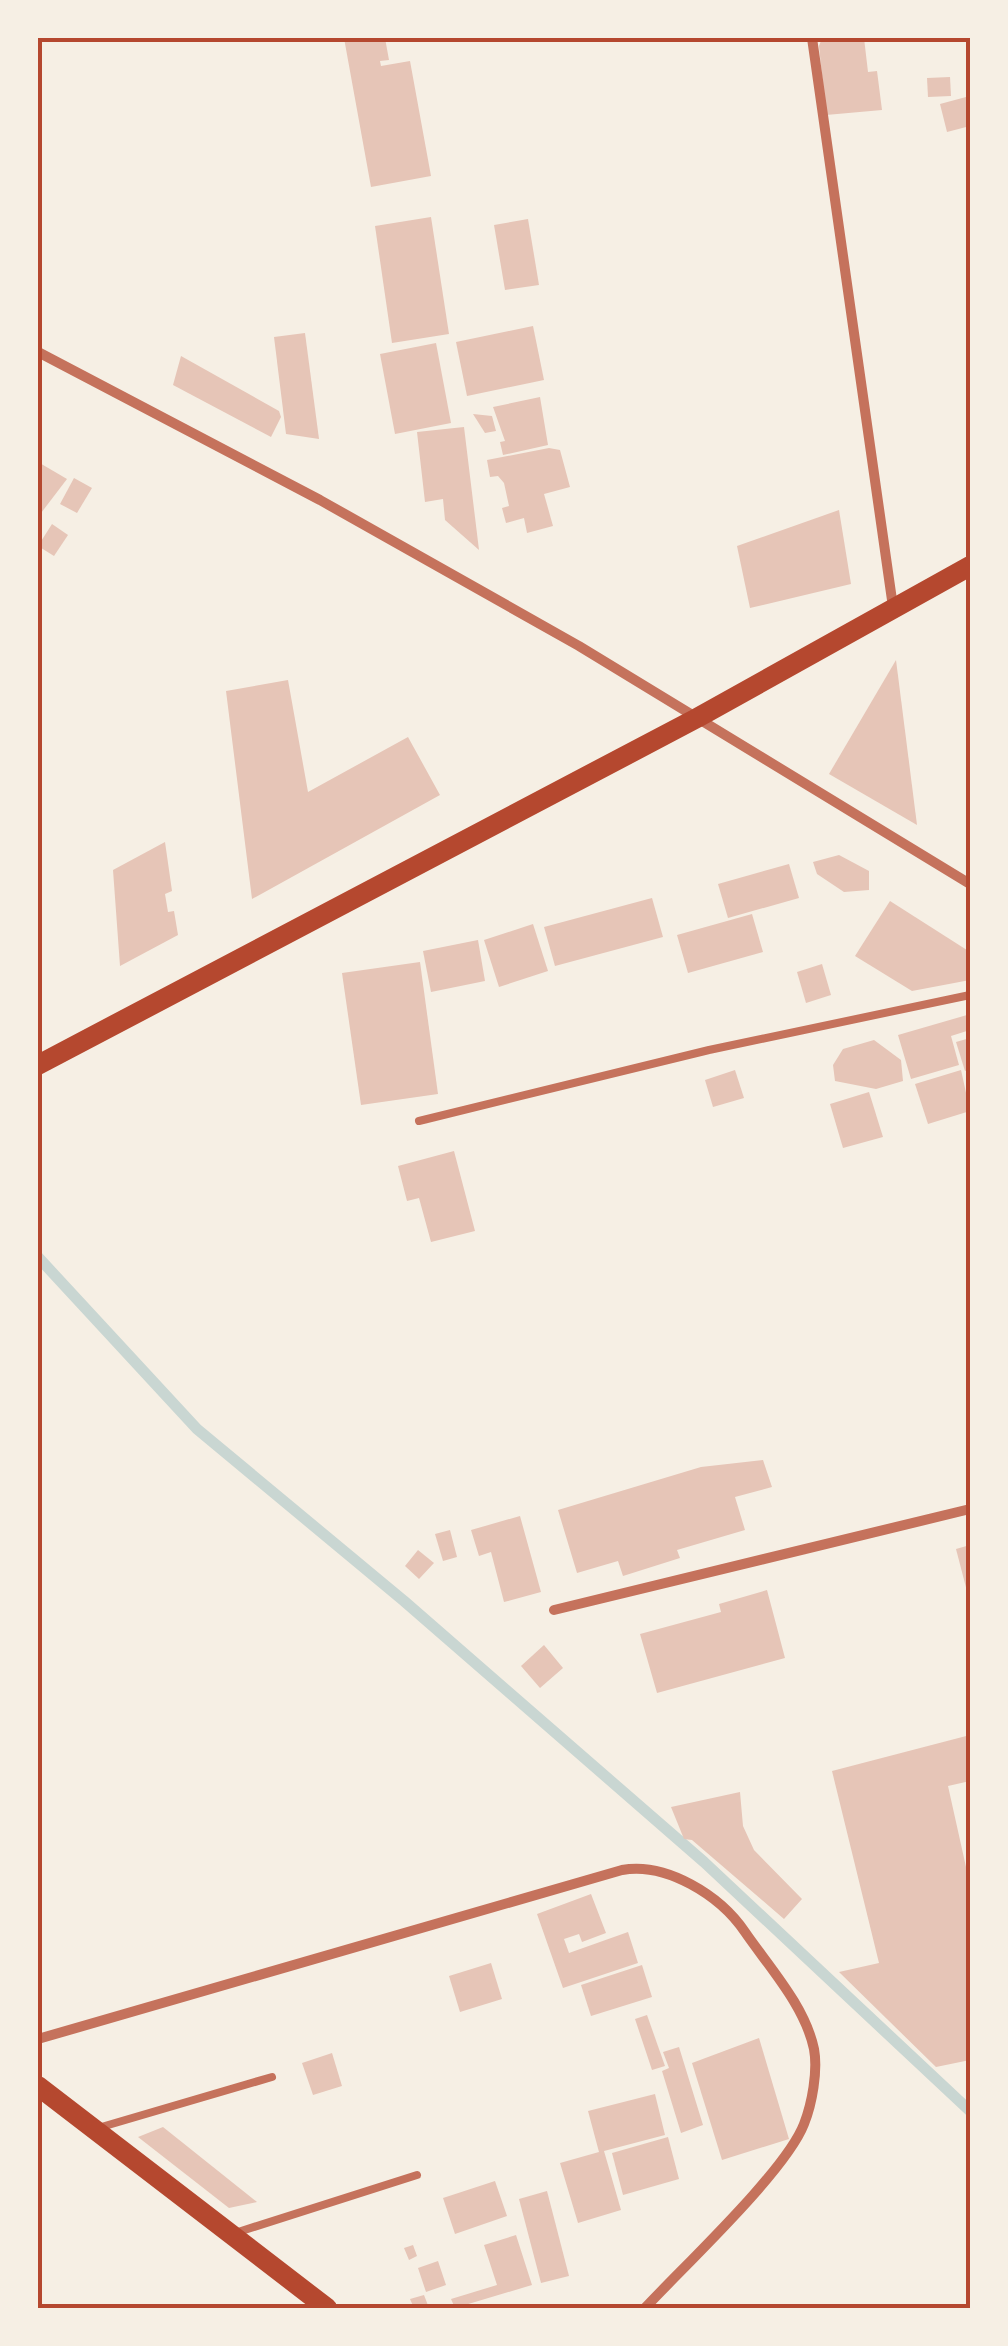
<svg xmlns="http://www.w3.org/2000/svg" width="1008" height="2346" font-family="'Archivo Narrow',sans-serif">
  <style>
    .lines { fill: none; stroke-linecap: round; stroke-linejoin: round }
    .stream { stroke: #c9d6d2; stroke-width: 11 }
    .building { fill: #e6c5b7 }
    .service { stroke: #c5725c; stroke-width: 8 }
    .minor { stroke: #c5725c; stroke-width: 10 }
    .secondary { stroke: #b5482f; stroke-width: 20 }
    .neatline { fill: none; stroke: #b5482f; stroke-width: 4 }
  </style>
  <rect width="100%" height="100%" fill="#f6efe4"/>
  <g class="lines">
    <path class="stream" d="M 38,1257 L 197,1429 L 404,1601 L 704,1862 L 970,2111"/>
  </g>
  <g class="building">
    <path d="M 344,38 L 385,38 L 389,60 L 380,61 L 381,66 L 410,61 L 431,176 L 371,187 Z"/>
    <path d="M 822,38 L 864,38 L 868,72 L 877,71 L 882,110 L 826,115 L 819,46 Z"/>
    <path d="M 950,77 L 951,96 L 928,97 L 927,78 Z"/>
    <path d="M 966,97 L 970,126 L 947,132 L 940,104 Z"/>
    <path d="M 431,217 L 449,334 L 392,343 L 375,226 Z"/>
    <path d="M 528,219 L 539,285 L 505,290 L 494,225 Z"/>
    <path d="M 533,326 L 544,380 L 467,396 L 456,342 Z"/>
    <path d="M 305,333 L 319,439 L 286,434 L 274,337 Z"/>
    <path d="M 436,343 L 451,423 L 395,434 L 380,354 Z"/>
    <path d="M 181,356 L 279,411 L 281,417 L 271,437 L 173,385 Z"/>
    <path d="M 540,397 L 548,445 L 503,455 L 500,442 L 505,441 L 493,407 Z"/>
    <path d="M 473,414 L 492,416 L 496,431 L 485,433 Z"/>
    <path d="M 464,427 L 479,550 L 445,520 L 443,499 L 425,502 L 417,432 Z"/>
    <path d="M 549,448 L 560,450 L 570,487 L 544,494 L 553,526 L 527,533 L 524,518 L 506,523 L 502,508 L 509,506 L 504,483 L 498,476 L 490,477 L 487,460 Z"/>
    <path d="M 38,462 L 67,479 L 38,517 Z"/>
    <path d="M 74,478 L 92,488 L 77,513 L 60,504 Z"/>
    <path d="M 839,510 L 851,584 L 750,608 L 737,546 Z"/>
    <path d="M 52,524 L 68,535 L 54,556 L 38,546 Z"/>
    <path d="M 896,660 L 917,825 L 829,774 Z"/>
    <path d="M 288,680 L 308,792 L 408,737 L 440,795 L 252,899 L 226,691 Z"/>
    <path d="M 165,842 L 172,891 L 165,894 L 168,912 L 174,911 L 178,935 L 120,966 L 113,870 Z"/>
    <path d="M 839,855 L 869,871 L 869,890 L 844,892 L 817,874 L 813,862 Z"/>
    <path d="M 789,864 L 799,898 L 728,918 L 718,884 Z"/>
    <path d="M 652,898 L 663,937 L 555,966 L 544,927 Z"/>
    <path d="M 890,901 L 970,952 L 970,980 L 912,991 L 855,956 Z"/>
    <path d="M 752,914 L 763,952 L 688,973 L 677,935 Z"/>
    <path d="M 533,924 L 548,971 L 499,987 L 484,940 Z"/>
    <path d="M 478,940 L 485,981 L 431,992 L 423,951 Z"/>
    <path d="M 420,962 L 438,1094 L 361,1105 L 342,973 Z"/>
    <path d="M 822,964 L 831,995 L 806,1003 L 797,972 Z"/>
    <path d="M 967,1015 L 970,1030 L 951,1036 L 959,1065 L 911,1079 L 898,1035 Z"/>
    <path d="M 970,1038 L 970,1069 L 965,1071 L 956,1042 Z"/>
    <path d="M 874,1040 L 901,1060 L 903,1081 L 876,1089 L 835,1081 L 833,1065 L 843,1049 Z"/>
    <path d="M 735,1070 L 744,1098 L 713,1107 L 705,1080 Z"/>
    <path d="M 961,1070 L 970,1111 L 928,1124 L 915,1084 Z"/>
    <path d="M 869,1092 L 883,1137 L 843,1148 L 830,1104 Z"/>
    <path d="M 454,1151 L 475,1231 L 431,1242 L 419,1198 L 407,1201 L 398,1166 Z"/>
    <path d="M 763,1460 L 772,1487 L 735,1497 L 745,1530 L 677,1550 L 680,1558 L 623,1576 L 618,1561 L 577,1573 L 558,1510 L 701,1467 Z"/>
    <path d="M 520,1516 L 541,1592 L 504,1602 L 491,1552 L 479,1556 L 471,1530 Z"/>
    <path d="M 450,1530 L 457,1557 L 443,1561 L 435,1534 Z"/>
    <path d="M 970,1545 L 970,1599 L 969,1599 L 956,1549 Z"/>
    <path d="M 418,1550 L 434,1563 L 419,1579 L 405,1566 Z"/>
    <path d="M 767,1590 L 785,1658 L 657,1693 L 640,1634 L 721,1612 L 719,1604 Z"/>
    <path d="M 544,1645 L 563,1668 L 540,1688 L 521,1666 Z"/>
    <path d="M 970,1735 L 970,1781 L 948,1786 L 970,1885 L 970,2060 L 936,2067 L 839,1972 L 879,1963 L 832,1771 Z"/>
    <path d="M 740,1792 L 743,1826 L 754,1850 L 802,1899 L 784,1919 L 692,1840 L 684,1839 L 671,1807 Z"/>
    <path d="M 591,1894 L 606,1933 L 582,1942 L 579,1934 L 564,1939 L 569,1953 L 628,1932 L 638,1963 L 563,1988 L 537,1914 Z"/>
    <path d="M 491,1963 L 502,1999 L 460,2012 L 449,1976 Z"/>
    <path d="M 642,1965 L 652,1997 L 591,2016 L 581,1985 Z"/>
    <path d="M 647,2015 L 665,2066 L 652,2070 L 635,2019 Z"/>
    <path d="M 759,2038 L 789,2139 L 722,2160 L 692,2063 Z"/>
    <path d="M 679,2047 L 703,2125 L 681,2133 L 662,2071 L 669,2068 L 663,2052 Z"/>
    <path d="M 332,2053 L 342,2086 L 313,2095 L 302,2063 Z"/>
    <path d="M 655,2094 L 665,2135 L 604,2151 L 621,2210 L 578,2223 L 560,2163 L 599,2152 L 588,2111 Z"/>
    <path d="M 163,2127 L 257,2202 L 229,2208 L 138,2137 Z"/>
    <path d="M 668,2137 L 679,2179 L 623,2195 L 612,2153 Z"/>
    <path d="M 495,2181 L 507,2216 L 455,2234 L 443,2198 Z"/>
    <path d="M 547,2191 L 569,2276 L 541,2283 L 519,2199 Z"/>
    <path d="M 516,2235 L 532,2285 L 455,2308 L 451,2299 L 497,2285 L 484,2245 Z"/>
    <path d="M 413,2245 L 417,2256 L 409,2260 L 404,2248 Z"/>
    <path d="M 438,2261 L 446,2285 L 426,2292 L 418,2268 Z"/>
    <path d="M 424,2295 L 429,2308 L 414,2308 L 410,2299 Z"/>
  </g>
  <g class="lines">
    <g class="service">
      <path d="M 419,1121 L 709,1050 L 970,995"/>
      <path d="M 98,2128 L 272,2077"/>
      <path d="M 235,2233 L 417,2175"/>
    </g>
    <g class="minor">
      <path d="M 812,38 L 893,607"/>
      <path d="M 38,352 L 320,500 L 579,646 L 970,884"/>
      <path d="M 554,1610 L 970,1509"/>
      <path d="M 38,2039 L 622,1870 C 666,1862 720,1895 745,1932 C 769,1967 805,2006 814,2049 C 818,2071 812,2104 804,2124 C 786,2171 683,2267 645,2308"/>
    </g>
    <g class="secondary">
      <path d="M 38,1065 L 697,718 L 970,566"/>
      <path d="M 38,2086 L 327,2308"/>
    </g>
  </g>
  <rect width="1008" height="2346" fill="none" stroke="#f6efe4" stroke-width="80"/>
  <rect x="40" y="40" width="928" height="2266" class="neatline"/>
</svg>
